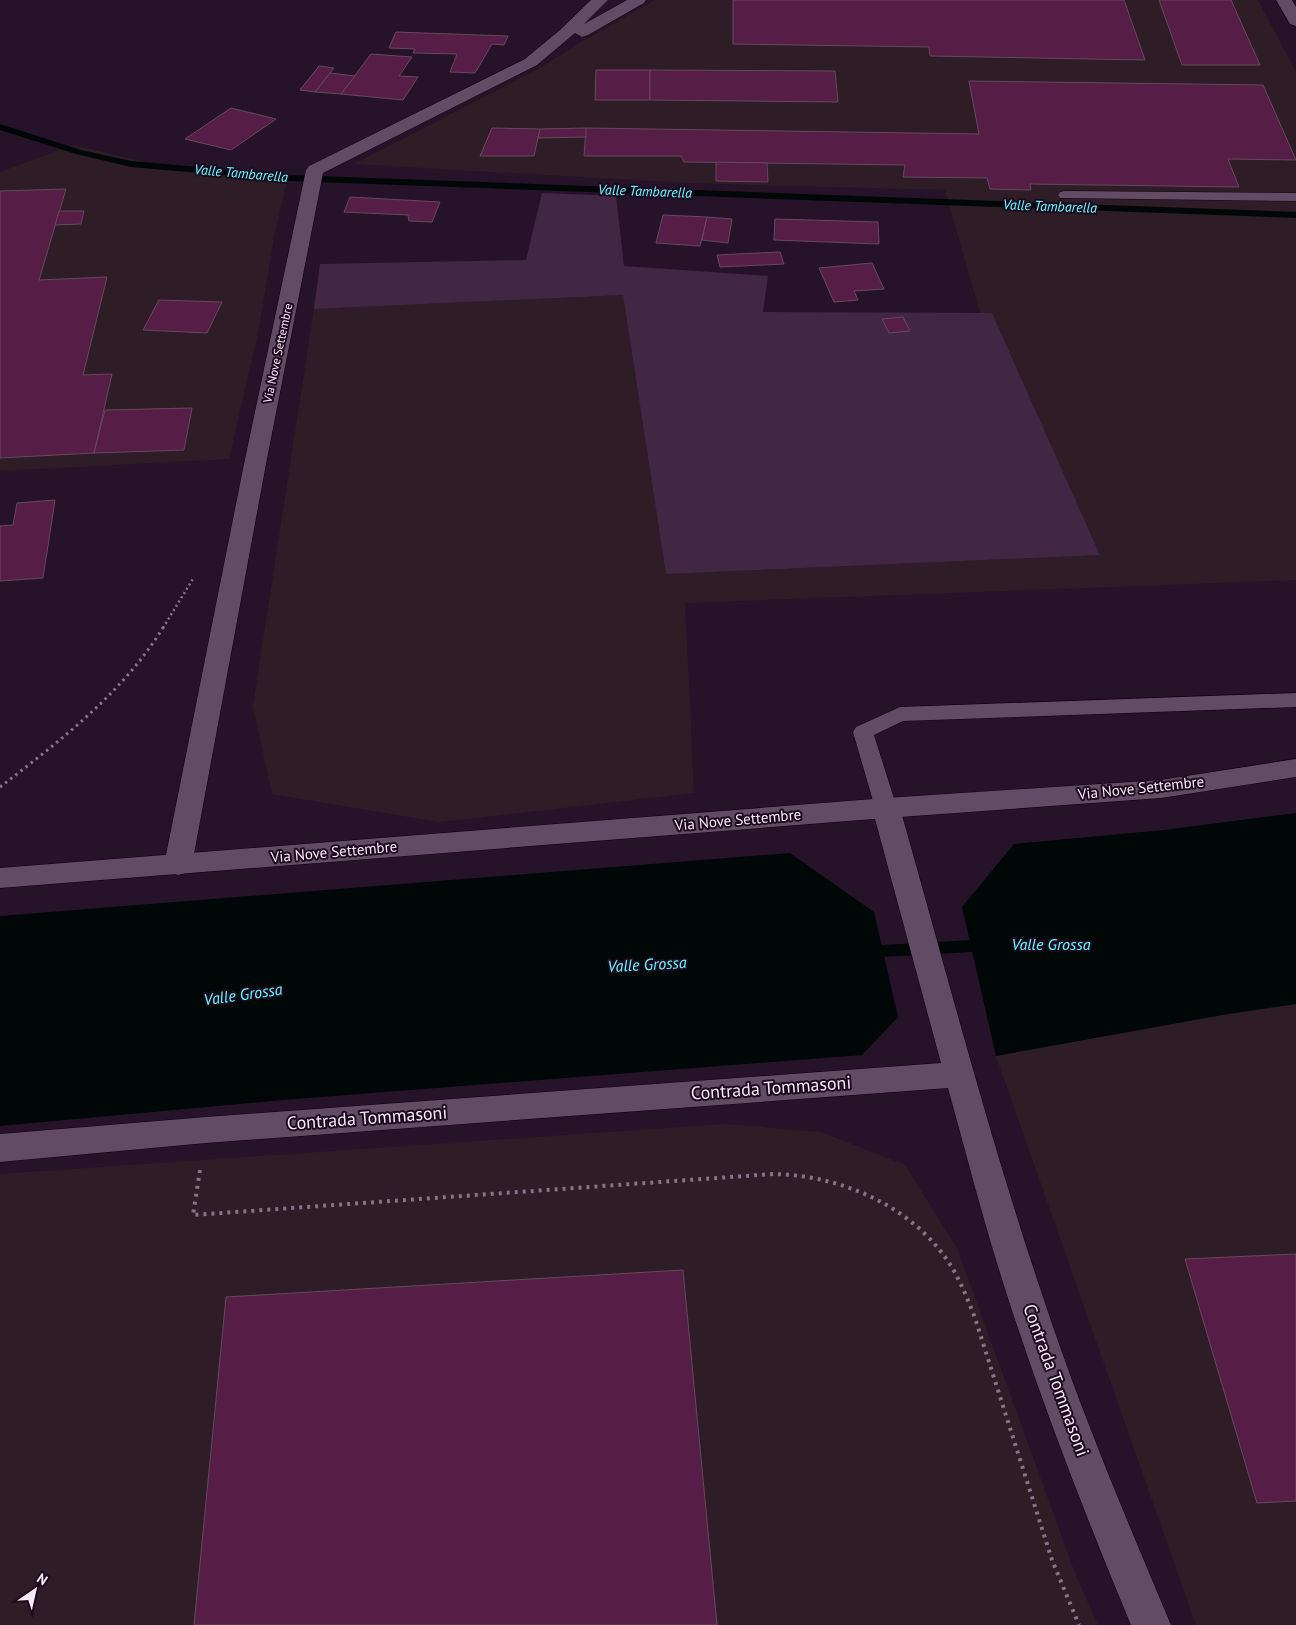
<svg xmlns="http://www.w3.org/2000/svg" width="1296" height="1625" font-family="'PT Sans',sans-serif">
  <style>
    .industrial { fill: #2e1d26 }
    .green { fill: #422745 }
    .water { fill: #000707 }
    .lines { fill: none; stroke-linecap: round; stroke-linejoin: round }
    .stream { fill: #000707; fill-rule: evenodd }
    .building { fill: #561e46; stroke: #66495c }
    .lane-casing { stroke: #0f0111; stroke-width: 1 }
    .street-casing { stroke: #0f0111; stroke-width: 1 }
    .secondary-casing { stroke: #0f0111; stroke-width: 1 }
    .path-far2 { stroke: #857487; stroke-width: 2.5; stroke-dasharray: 2 3; stroke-linecap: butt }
    .path-far1 { stroke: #857487; stroke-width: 3; stroke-dasharray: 2.5 4; stroke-linecap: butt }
    .path { stroke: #857487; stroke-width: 4; stroke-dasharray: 3 5; stroke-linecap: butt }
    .lane { fill: #624c65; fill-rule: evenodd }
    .street { fill: #624c65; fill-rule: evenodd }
    .secondary { fill: #624c65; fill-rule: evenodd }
    .labels { text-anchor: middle; stroke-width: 4; stroke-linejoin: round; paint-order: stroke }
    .far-street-label { font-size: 12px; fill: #f7eaf9; stroke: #1d0a1f }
    .far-water-label { font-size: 14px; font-style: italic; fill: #63fcff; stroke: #1d0a1f }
    .street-label { font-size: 15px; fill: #f7eaf9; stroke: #1d0a1f }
    .water-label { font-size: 16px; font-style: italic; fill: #63fcff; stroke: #1d0a1f }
    .near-street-label { font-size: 18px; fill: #f7eaf9; stroke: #1d0a1f }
  </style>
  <rect width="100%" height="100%" fill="#271329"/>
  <g class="industrial">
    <path d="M 655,0 L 1258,0 L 1296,72 L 1296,580 L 685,603 L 694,793 L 439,822 L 272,794 L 253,706 L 314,309 L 623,295 L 666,574 L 1100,555 L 992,313 L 980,313 L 945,190 L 685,183 L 354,164 L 538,69 L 583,41 Z"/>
    <path d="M 73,145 L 175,169 L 289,172 L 275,232 L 259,328 L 229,459 L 0,471 L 0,172 Z"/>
    <path d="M 1296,1004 L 1296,1625 L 1196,1625 L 996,1056 L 1222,1015 Z"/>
    <path d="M 724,1124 L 821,1132 L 905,1165 L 957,1248 L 1075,1573 L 1098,1625 L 0,1625 L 0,1174 Z"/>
  </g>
  <path class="green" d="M 542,193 L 616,196 L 624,266 L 768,276 L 763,312 L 992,313 L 1100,555 L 666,574 L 623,295 L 314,309 L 320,264 L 526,260 Z"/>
  <g class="water">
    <path d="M 1296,813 L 1296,1004 L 1222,1015 L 996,1056 L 962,907 L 1014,844 L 1164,830 Z"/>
    <path d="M 790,853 L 874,912 L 898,1017 L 862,1055 L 283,1100 L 0,1126 L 0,916 Z"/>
  </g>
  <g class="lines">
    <g class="stream">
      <path d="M 0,124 L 81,150 L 131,161 L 289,175 L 1296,212 L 1296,218 L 289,181 L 131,167 L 76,154 L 0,130 Z"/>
      <path d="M 990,939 L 995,941 L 997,945 L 995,949 L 990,951 L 864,958 L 859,956 L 857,952 L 859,948 L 864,946 Z"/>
    </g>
  </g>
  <g class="building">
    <path d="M 733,0 L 1124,0 L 1145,60 L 930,56 L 929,47 L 733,44 Z"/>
    <path d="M 1159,0 L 1231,0 L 1260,65 L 1182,65 Z"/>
    <path d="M 396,32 L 508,36 L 504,45 L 492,44 L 475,73 L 450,72 L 457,54 L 413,53 L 415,49 L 389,48 Z"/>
    <path d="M 371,54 L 412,57 L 399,76 L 418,77 L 403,100 L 341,94 Z"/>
    <path d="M 319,66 L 334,68 L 315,92 L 300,90 Z"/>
    <path d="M 596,70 L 650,70 L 650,100 L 595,100 Z"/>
    <path d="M 650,70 L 835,71 L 838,102 L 650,100 Z"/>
    <path d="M 330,73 L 355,76 L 341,94 L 315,92 Z"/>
    <path d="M 969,81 L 1263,85 L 1296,160 L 1228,159 L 1239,187 L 1030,184 L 1031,190 L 990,189 L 987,178 L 903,177 L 905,165 L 684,162 L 681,156 L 584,156 L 586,128 L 979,134 Z"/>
    <path d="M 231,108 L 276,119 L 231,150 L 185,139 Z"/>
    <path d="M 492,128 L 540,129 L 534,156 L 480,156 Z"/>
    <path d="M 586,128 L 586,137 L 538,138 L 540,129 Z"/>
    <path d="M 716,162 L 767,163 L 768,182 L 716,181 Z"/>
    <path d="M 66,189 L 39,280 L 107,277 L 83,375 L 112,374 L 94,453 L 0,458 L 0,191 Z"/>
    <path d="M 350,197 L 440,202 L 432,222 L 409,221 L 408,215 L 344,212 Z"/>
    <path d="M 59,211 L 84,211 L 81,224 L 55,225 Z"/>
    <path d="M 663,215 L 707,217 L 700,246 L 656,243 Z"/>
    <path d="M 707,217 L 732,219 L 728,243 L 702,240 Z"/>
    <path d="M 775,219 L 878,222 L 879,244 L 774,240 Z"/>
    <path d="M 780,252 L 784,264 L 720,267 L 717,255 Z"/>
    <path d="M 872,263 L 884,289 L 854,291 L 858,300 L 834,302 L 819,268 Z"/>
    <path d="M 159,300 L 222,302 L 207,333 L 143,330 Z"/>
    <path d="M 903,317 L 910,331 L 889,333 L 882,319 Z"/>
    <path d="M 192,408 L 184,450 L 94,453 L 105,410 Z"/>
    <path d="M 55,500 L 43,578 L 0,581 L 0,526 L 13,525 L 17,503 Z"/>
    <path d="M 1296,1254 L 1296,1501 L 1257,1503 L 1185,1259 Z"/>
    <path d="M 683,1270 L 717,1625 L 194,1625 L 226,1297 Z"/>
  </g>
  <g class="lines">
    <g class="lane-casing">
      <g id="lane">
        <path d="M 1065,191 L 1296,193 L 1296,201 L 1060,198 L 1058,195 L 1060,192 Z"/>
        <path d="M 1296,693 L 1296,707 L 903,721 L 874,735 L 897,808 L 893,813 L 886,815 L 879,813 L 875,808 L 853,732 L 856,727 L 900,707 Z"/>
      </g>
    </g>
    <g class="street-casing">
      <g id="street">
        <path d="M 591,0 L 608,0 L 584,24 L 627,0 L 646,0 L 644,3 L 588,35 L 582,37 L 575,33 L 537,65 L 323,173 L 266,464 L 192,865 L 188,872 L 178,875 L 168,872 L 164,865 L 244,464 L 306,170 L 309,166 L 525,59 L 560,30 Z"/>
        <path d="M 886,798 L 896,801 L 900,808 C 946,970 988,1134 1042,1294 C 1079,1407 1125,1516 1171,1625 L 1131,1625 C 1086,1517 1043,1407 1007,1295 C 985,1227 967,1157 948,1088 L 206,1143 L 0,1162 L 0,1134 L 206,1117 L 941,1063 L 872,808 L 876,801 Z"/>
      </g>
    </g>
    <g class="secondary-casing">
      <g id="secondary">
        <path d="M 1276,0 L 1292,0 L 1296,7 L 1296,26 L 1290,24 Z"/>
        <path d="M 1296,759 L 1296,777 L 1161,798 L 886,818 L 0,888 L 0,868 L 886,798 L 1161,780 Z"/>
      </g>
    </g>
    <path class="path-far2" d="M 163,628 L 194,577"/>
    <path class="path-far1" d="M 0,787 C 60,741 124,692 164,626"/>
    <path class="path" d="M 200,1170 L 193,1215 L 773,1174 C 836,1175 903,1202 942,1253 C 957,1272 966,1295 975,1318 L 1052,1560 L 1079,1625"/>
    <use href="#lane" class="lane"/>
    <use href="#street" class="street"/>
    <use href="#secondary" class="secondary"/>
  </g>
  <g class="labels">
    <g class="far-street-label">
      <text transform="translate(278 353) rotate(-78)" y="4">Via Nove Settembre</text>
    </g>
    <g class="far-water-label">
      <text transform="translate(241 173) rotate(5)" y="5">Valle Tambarella</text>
      <text transform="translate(645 191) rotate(2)" y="5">Valle Tambarella</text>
      <text transform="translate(1050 206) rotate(2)" y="5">Valle Tambarella</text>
    </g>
    <g class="street-label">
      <text transform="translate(1141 788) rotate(-6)" y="5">Via Nove Settembre</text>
      <text transform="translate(738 820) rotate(-5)" y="5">Via Nove Settembre</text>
      <text transform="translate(334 852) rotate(-5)" y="5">Via Nove Settembre</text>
    </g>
    <g class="water-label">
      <text x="1051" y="950">Valle Grossa</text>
      <text transform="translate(647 964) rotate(-3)" y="6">Valle Grossa</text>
      <text transform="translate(243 994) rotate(-8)" y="6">Valle Grossa</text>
    </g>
    <g class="near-street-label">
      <text transform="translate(771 1088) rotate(-4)" y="6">Contrada Tommasoni</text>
      <text transform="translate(367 1118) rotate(-4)" y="6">Contrada Tommasoni</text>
      <text transform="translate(1056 1380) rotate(70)" y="6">Contrada Tommasoni</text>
    </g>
  </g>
  <g transform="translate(35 1590) rotate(34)" stroke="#1d0a1f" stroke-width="4" paint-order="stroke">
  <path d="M0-4L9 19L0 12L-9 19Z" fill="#f7eaf9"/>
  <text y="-8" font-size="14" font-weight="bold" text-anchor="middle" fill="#f7eaf9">N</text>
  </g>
</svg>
